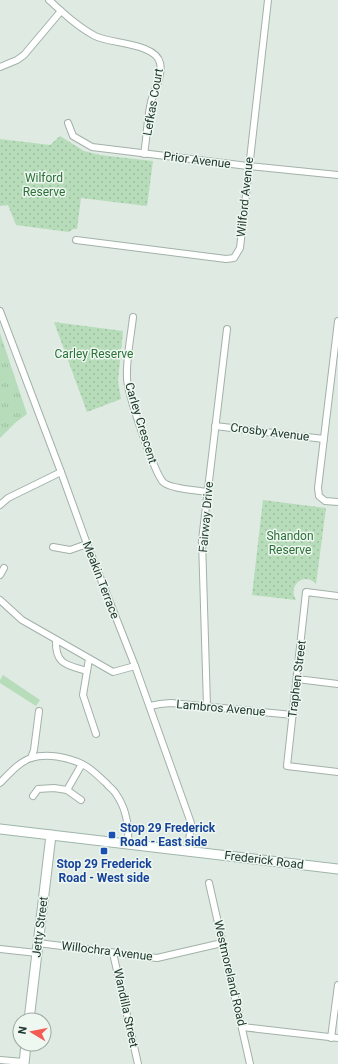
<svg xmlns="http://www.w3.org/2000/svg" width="338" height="1064" font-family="Roboto,sans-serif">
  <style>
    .grass { fill: url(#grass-tufts) }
    .park { fill: url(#park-dots) }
    .pitch { fill: #b7dcba }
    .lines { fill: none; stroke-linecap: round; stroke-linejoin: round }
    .street-casing { stroke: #a2b2a9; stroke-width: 8 }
    .secondary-casing { stroke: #9eb6a9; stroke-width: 11 }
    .street { stroke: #fff; stroke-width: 6 }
    .secondary { stroke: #fff; stroke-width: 9 }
    .transit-dot { fill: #1a4fb4; stroke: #eff7f1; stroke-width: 1.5 }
    .labels { text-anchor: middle; stroke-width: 3; stroke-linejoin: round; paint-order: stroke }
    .street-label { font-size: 12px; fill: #203a2e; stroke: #eff7f1 }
    .park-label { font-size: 12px; fill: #2a7138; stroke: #eff7f1 }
    .transit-label { font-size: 12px; font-weight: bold; fill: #164399; stroke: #eff7f1; text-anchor: start }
  </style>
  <defs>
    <pattern id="grass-tufts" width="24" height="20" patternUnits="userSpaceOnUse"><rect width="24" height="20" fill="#b7dcba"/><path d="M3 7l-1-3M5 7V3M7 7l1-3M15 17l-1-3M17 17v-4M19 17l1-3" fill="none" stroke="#9dbea0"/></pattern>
    <pattern id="park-dots" width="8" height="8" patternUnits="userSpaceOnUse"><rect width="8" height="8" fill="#b7dcba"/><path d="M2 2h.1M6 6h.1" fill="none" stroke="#9dbea0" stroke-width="1.8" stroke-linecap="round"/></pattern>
  </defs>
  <rect width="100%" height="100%" fill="#dfeae3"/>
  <path class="grass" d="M 0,333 L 27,414 L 15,423 L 0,438 Z"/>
  <g class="park">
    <path d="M 60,136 L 84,151 L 100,155 L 153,161 L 147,206 L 81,198 L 77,229 L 73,229 L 69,232 L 16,225 L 8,205 L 0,206 L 0,139 L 50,145 Z"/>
    <path d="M 54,322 L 123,331 L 118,381 L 121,399 L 87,412 Z"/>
    <path d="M 263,500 L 326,508 L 316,584 C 304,571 287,586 296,600 L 252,595 Z"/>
  </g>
  <path class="pitch" d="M 3,675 L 40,700 L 36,706 L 0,683 L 0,680 Z"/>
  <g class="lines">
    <g class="street-casing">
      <g id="street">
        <path d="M 49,0 C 63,13 78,27 95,36 C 111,44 156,43 160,63 C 163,75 154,90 151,102 C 147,119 147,137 144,154"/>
        <path d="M 0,67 L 17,60 L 24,55 L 61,11"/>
        <path d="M 68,123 L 73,136 L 92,147 L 248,166 L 338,175"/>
        <path d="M 76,240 L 226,259 L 234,258 L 240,248 L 268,0"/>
        <path d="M 0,311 L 61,472 L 87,544 L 135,666 L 191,823 L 188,851"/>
        <path d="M 133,317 C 131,336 126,359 127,378 C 127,392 154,472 163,482 C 170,489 197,490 207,492"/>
        <path d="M 338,321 L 318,488 L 319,496 L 325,501 L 338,502"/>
        <path d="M 215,426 L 324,439"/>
        <path d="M 0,505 L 8,498 L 61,472"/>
        <path d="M 53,547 L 70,550 L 87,544"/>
        <path d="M 0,575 L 4,568"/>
        <path d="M 338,596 L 306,592 L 287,766 L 338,772"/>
        <path d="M 0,600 L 22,620 L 113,672 L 135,666"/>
        <path d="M 56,640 C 55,665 67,665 87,671"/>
        <path d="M 89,659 L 83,695 L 96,734"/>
        <path d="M 297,679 L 338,684"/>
        <path d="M 150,706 L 160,704 L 171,703 L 293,715"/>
        <path d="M 207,706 L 202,540 L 227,329"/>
        <path d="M 31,758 L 34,750 L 39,711"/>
        <path d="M 0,783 C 9,774 19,762 31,758 C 47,753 67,757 82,764 C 91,768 98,776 106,783 C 109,787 114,790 116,794 C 126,808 129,827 128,844"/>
        <path d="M 67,790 L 81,800"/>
        <path d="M 33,796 L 38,789 L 54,788 L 67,790 L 82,764"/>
        <path d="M 209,883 L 250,1064"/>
        <path d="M 38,943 L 157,958 L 222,943"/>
        <path d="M 0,949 L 37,953"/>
        <path d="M 113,953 L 138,1064"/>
        <path d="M 242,1027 L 338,1038"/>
        <path d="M 331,1038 L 338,985"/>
        <path d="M 0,1060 L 24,1062"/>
      </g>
    </g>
    <g class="secondary-casing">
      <g id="secondary">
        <path d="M 0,829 L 338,869"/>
        <path d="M 29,1020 L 51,835"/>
        <path d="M 24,1064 L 26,1044"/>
      </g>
    </g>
    <use href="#street" class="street"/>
    <use href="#secondary" class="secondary"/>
  </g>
  <g class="transit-dot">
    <rect x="108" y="831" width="8" height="8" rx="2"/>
    <rect x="100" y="847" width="8" height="8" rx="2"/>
  </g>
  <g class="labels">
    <g class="street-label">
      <text transform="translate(153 102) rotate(-80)" y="4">Lefkas Court</text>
      <text transform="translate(197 160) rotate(7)" y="4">Prior Avenue</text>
      <text transform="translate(245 197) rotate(-84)" y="4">Wilford Avenue</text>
      <text transform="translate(141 423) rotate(73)" y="4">Carley Crescent</text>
      <text transform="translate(270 432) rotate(7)" y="4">Crosby Avenue</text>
      <text transform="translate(206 517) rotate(-85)" y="4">Fairway Drive</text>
      <text transform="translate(101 580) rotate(69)" y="4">Meakin Terrace</text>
      <text transform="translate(297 679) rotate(-83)" y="4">Traphen Street</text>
      <text transform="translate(221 708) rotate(5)" y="4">Lambros Avenue</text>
      <text transform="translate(264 860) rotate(7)" y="4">Frederick Road</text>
      <text transform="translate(40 927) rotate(-83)" y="4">Jetty Street</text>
      <text transform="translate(107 951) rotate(7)" y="4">Willochra Avenue</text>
      <text transform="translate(230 973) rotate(77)" y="4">Westmoreland Road</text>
      <text transform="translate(126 1008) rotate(78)" y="4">Wandilla Street</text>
    </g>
    <g class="park-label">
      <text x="44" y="182">Wilford<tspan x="44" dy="14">Reserve</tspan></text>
      <text x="94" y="358">Carley Reserve</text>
      <text x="290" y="540">Shandon<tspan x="290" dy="14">Reserve</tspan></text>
    </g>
    <g class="transit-label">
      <text x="120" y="832">Stop 29 Frederick<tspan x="120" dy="14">Road - East side</tspan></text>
      <text x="104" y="868" text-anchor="middle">Stop 29 Frederick<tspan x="104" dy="14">Road - West side</tspan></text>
    </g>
  </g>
  <g transform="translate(32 1032) rotate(280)"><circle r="19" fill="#eff7f1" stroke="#9caba3"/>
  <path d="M0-3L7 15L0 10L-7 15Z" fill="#f45c53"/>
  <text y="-6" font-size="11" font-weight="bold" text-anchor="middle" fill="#203a2e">N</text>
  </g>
</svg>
